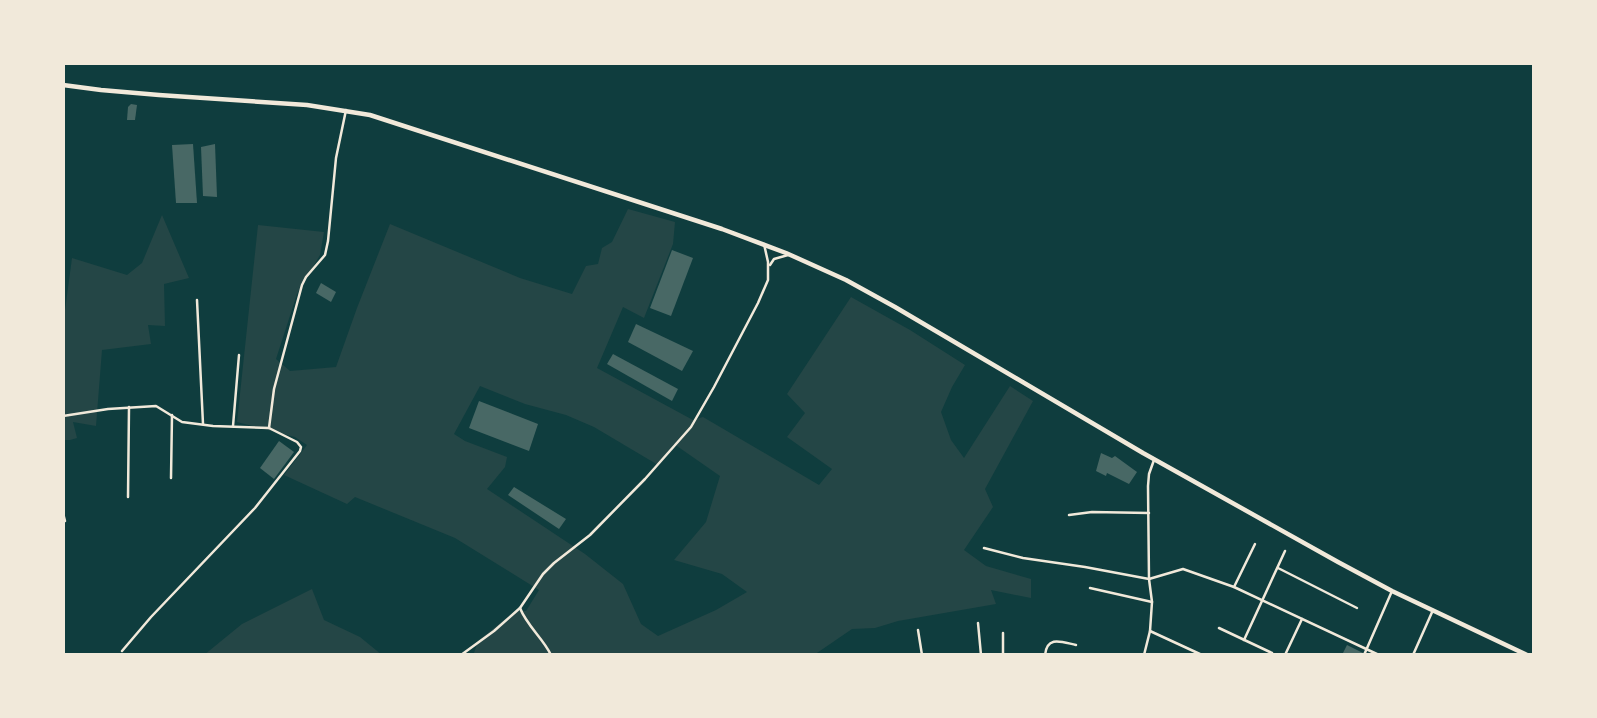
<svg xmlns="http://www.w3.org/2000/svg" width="1597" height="718" font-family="'DM Sans',sans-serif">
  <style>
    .green { fill: #244646; fill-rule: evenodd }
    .building { fill: #486865 }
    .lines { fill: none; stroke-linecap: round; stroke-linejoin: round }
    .minor { stroke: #f1e9da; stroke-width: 2.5 }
    .secondary { stroke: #f1e9da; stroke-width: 4.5 }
  </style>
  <rect width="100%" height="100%" fill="#0f3d3e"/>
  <g class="green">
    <path d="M 628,209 L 675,222 L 673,244 L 644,318 L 623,307 L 597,368 L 693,420 L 703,417 L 819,485 L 832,469 L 787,437 L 805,413 L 787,394 L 851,297 L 910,330 L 965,365 L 952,387 L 941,412 L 951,440 L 964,458 L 1010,386 L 1033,401 L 985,489 L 993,507 L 964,550 L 986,566 L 1031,579 L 1031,598 L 991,590 L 996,604 L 898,621 L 875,628 L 852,629 L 814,655 L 476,655 L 474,653 L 478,641 L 515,611 L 526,611 L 539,590 L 455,538 L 355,497 L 347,504 L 284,475 L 307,445 L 295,437 L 237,422 L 258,225 L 324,232 L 320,255 L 297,294 L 276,359 L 290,371 L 336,367 L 357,308 L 390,224 L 520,278 L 572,294 L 586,266 L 598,264 L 602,248 L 612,242 ZM 480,386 L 525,404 L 566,415 L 594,427 L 658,465 L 674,444 L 720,476 L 706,522 L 674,560 L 722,574 L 747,592 L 716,610 L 658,636 L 641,624 L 623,584 L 585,554 L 487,489 L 505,467 L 507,457 L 465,441 L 454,434 Z"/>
    <path d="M 162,215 L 189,278 L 164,284 L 165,326 L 148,325 L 151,344 L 102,350 L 96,426 L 73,422 L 77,438 L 70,440 L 63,440 L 63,325 L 72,258 L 127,275 L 142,263 Z"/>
    <path d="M 312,589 L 324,620 L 360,637 L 382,655 L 204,655 L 242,624 Z"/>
  </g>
  <g class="building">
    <path d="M 131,104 L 137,105 L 135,120 L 127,120 L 128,107 Z"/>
    <path d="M 193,144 L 197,203 L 176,203 L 172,145 Z"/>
    <path d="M 215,144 L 217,197 L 203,196 L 201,147 Z"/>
    <path d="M 672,250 L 693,258 L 671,316 L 650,308 Z"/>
    <path d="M 321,283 L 336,292 L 331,302 L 316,293 Z"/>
    <path d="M 636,324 L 693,351 L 682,371 L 628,342 Z"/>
    <path d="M 613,354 L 678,389 L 672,401 L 607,364 Z"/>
    <path d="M 479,401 L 538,424 L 529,451 L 469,428 Z"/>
    <path d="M 279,441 L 294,452 L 274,479 L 260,468 Z"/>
    <path d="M 1101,453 L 1112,458 L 1115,456 L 1137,472 L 1129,484 L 1107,473 L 1106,476 L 1096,471 Z"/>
    <path d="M 514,487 L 566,519 L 559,529 L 508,495 Z"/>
    <path d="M 1347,645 L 1363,653 L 1362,655 L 1342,655 Z"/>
  </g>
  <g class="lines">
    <g class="minor">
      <path d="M 770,265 L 774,259 L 788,255"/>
      <path d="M 197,300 L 203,424"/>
      <path d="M 63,416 L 108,409 L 156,406 L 182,422 L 213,426 L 269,428 L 274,389 L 302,285 L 306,277 L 325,255 L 328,241 L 336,158 L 346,110"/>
      <path d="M 233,426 L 239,355"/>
      <path d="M 171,478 L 172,415"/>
      <path d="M 128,497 L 129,407"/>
      <path d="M 63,513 L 65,521"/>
      <path d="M 1069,515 L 1092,512 L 1149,513"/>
      <path d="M 984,548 L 1023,558 L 1085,567 L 1149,579 L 1183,569 L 1234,587 L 1379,655"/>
      <path d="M 1278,568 L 1357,608"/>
      <path d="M 1234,587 L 1255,544"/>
      <path d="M 1090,588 L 1152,602"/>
      <path d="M 520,608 C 527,626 543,638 551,655"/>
      <path d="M 978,623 L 981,655"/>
      <path d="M 1219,628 L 1272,653"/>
      <path d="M 918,630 L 922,655"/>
      <path d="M 1150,631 L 1202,655"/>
      <path d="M 1003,633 L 1003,655"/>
      <path d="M 1244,640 L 1285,551"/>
      <path d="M 122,651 L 151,617 L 255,508 L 300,451 L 301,447 L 297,442 L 269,428"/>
      <path d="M 461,655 L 494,631 L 520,608 L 543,574 L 554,563 L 590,535 L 645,479 L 691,427 L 714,387 L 758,303 L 768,280 L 768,262 L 764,244"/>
      <path d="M 1045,655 C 1047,635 1062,642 1076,645"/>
      <path d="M 1144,655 L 1150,631 L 1152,602 L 1149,579 L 1148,486 L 1149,474 L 1154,460"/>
      <path d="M 1285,655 L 1302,619"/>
      <path d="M 1364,655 L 1392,591"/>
      <path d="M 1413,655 L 1433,610"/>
    </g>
    <path class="secondary" d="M 63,85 L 101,90 L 159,95 L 307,105 L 370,115 L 722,229 L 786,253 L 846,280 L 895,307 L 1143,453 L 1338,562 L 1392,591 L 1527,655"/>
  </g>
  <rect width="1597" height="718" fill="none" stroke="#f1e9da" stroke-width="130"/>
</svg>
